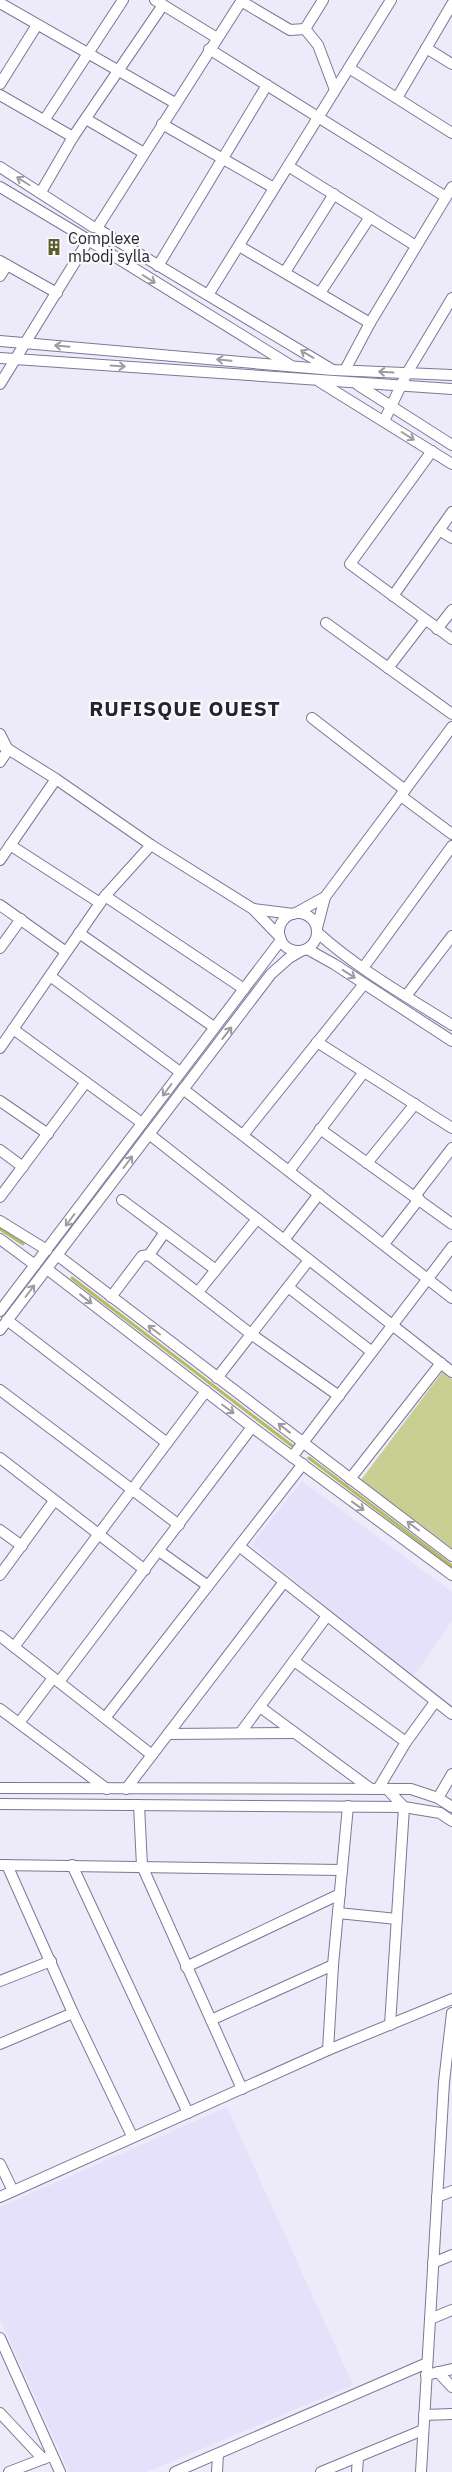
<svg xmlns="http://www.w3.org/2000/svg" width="452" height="2472" font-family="'IBM Plex Sans',sans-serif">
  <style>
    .built { fill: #e5e1fb }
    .green { fill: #c9ce93 }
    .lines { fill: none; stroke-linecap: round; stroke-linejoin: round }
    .stream { stroke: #b5bb5e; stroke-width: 3 }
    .minor-casing { stroke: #7c7797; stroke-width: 12 }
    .minor { stroke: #fff; stroke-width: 10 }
    .oneway { stroke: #9d9ca2 }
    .labels { text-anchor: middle; stroke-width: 4.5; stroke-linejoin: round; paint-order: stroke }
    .poi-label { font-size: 16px; fill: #262331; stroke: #fafafa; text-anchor: start }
    .district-label { font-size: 21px; font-weight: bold; letter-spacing: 1px; fill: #262331; stroke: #fafafa }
  </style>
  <rect width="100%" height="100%" fill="#edebfa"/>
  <g class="built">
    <path d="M 302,1481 L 452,1592 L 452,1621 L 413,1677 L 251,1545 Z"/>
    <path d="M 227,2107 L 353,2385 L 147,2472 L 69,2472 L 0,2319 L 0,2207 Z"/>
  </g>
  <path class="green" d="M 443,1371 L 452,1379 L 452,1548 L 361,1480 Z"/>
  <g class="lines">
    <g class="stream">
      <path d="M 0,1229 L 23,1244"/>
      <path d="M 72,1278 L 295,1448"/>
      <path d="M 309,1458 L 452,1566"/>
    </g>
    <g class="minor-casing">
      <g id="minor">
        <path d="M 155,0 L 217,38"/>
        <path d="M 241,1 L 290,30 L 305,29 L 318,45 L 335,90"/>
        <path d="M 0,3 L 175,103"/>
        <path d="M 305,29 L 323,0"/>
        <path d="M 426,48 L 452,64"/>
        <path d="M 209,49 L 446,197"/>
        <path d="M 349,68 L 452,133"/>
        <path d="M 0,84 L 37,25"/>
        <path d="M 0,95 L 73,137"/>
        <path d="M 397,98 L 452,4"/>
        <path d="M 45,119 L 123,0"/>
        <path d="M 86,119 L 144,153"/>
        <path d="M 162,124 L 274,188"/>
        <path d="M 288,166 L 416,246"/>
        <path d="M 0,167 L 93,227"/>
        <path d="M 0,187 L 87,239"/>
        <path d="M 41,192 L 73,137 L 163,5"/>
        <path d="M 97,228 L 242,0"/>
        <path d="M 101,231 L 331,369"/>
        <path d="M 93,243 L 290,365"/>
        <path d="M 239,246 L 370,323"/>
        <path d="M 0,261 L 57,293"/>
        <path d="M 158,266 L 267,85"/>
        <path d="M 285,272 L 334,194"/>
        <path d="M 0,276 L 7,265"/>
        <path d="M 320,293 L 370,217"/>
        <path d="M 208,295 L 391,0"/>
        <path d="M 0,341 L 333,370 L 452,375"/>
        <path d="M 0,358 L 452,389"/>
        <path d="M 345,370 L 370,323 L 452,187"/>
        <path d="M 320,382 L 452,464"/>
        <path d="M 0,384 L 88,241"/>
        <path d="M 358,385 L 452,445"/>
        <path d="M 384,421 L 407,373 L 452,298"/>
        <path d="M 432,451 L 350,564 L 452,639"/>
        <path d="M 439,530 L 452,538"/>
        <path d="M 393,596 L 452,512"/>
        <path d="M 326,623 L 452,714"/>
        <path d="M 437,629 L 452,610"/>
        <path d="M 388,668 L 425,620"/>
        <path d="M 312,718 L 405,790"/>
        <path d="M 0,734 L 8,750 L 0,762"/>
        <path d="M 0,744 L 56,779 L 151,845 L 253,909 L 280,937"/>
        <path d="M 401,796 L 452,834"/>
        <path d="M 10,845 L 100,903"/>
        <path d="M 0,860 L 56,779"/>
        <path d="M 105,896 L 244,989"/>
        <path d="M 0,905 L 66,952"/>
        <path d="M 253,909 L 293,914"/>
        <path d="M 296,913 L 325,897 L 452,727"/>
        <circle cx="298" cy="932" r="19"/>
        <path d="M 317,928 L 325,897"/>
        <path d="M 79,933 L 214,1027"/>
        <path d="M 318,933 C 358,969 406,996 452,1025"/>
        <path d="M 0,948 L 21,919"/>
        <path d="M 307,949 L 334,964 L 452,1041"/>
        <path d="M 363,968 L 452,846"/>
        <path d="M 50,976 L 180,1072"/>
        <path d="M 406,996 L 452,936"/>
        <path d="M 13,1029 L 142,1123"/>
        <path d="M 317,1042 L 452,1128"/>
        <path d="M 0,1048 L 105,896 L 151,845"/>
        <path d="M 183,1089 L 452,1298"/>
        <path d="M 0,1101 L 48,1134"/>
        <path d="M 320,1129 L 452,1224"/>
        <path d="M 149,1134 L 452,1372"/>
        <path d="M 243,1135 L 364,984"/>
        <path d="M 0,1150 L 23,1167"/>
        <path d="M 367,1163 L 415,1104"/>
        <path d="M 289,1171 L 364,1072"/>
        <path d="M 415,1196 L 452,1148"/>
        <path d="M 0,1197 L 86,1082"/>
        <path d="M 122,1200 L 216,1270"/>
        <path d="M 0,1221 L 47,1250"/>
        <path d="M 0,1239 L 35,1265"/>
        <path d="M 284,1240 L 319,1194"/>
        <path d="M 384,1244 L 419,1199"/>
        <path d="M 57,1255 L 452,1556"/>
        <path d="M 149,1255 L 165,1232"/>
        <path d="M 47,1269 L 252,1427 L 452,1575"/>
        <path d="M 288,1287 L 372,1352"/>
        <path d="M 198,1292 L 257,1219"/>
        <path d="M 111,1297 L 142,1256 L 149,1255 L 251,1334 L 339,1396"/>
        <path d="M 0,1311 L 281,940"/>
        <path d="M 7,1320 L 167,1443"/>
        <path d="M 0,1330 L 271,974 L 289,958 L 301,951"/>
        <path d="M 217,1378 L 309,1260"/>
        <path d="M 0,1390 L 179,1525"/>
        <path d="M 292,1457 L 452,1247"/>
        <path d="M 0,1458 L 145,1570"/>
        <path d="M 350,1479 L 441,1363"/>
        <path d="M 0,1530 L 22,1546"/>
        <path d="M 239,1546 L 452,1714"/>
        <path d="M 159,1551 L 208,1586"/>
        <path d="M 0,1575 L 54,1501"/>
        <path d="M 0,1636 L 152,1755"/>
        <path d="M 14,1647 L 206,1391"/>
        <path d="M 294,1661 L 406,1742"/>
        <path d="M 59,1682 L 252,1427"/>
        <path d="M 260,1707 L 371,1789"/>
        <path d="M 0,1709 L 107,1789"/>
        <path d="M 105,1718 L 303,1464"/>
        <path d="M 19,1723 L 53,1678"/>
        <path d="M 241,1732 L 327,1616"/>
        <path d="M 168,1734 L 294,1733"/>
        <path d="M 0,1788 L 411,1789 L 438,1798 L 452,1807"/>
        <path d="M 126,1789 L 284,1582"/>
        <path d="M 378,1789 L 406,1742 L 435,1702"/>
        <path d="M 387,1789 L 404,1807 L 390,2025"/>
        <path d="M 438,1798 L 452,1774"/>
        <path d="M 0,1804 L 404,1807 L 440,1813 L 452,1821"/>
        <path d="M 139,1805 L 142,1866 L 242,2089"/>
        <path d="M 0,1865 L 342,1870"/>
        <path d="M 7,1865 L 73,2013 L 132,2136"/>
        <path d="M 72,1865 L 188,2113"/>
        <path d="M 338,1913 L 397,1919"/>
        <path d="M 186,1967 L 340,1894"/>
        <path d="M 0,1981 L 51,1961"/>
        <path d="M 211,2020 L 333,1965"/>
        <path d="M 0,2044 L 73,2013"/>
        <path d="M 328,2050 L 333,1965 L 348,1806"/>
        <path d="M 0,2164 L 13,2191"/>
        <path d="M 0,2197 L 328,2050 L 452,1999"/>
        <path d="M 437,2197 L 452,2191"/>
        <path d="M 433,2263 L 452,2255"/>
        <path d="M 430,2319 L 452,2310"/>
        <path d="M 0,2338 L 60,2472"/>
        <path d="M 438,2372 L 452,2387"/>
        <path d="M 426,2375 L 452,2369"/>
        <path d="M 0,2413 L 43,2459"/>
        <path d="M 424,2415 L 452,2414"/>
        <path d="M 9,2472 L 48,2457"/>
        <path d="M 175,2472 L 427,2363"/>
        <path d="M 217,2472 L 218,2454"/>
        <path d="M 321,2472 L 423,2430"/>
        <path d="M 357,2472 L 358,2457"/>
        <path d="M 421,2472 L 444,2082 L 452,2013"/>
      </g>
    </g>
    <use href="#minor" class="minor"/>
  </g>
  <defs><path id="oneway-shaft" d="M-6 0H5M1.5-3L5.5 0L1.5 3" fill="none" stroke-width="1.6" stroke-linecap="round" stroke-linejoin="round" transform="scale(1.25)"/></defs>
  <g class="oneway">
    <use href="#oneway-shaft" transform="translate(23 181) rotate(-148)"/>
    <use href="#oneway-shaft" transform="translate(149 279) rotate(32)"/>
    <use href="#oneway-shaft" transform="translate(62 346) rotate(-175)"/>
    <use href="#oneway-shaft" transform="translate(307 354) rotate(-149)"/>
    <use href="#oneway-shaft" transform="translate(224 360) rotate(-175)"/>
    <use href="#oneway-shaft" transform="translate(118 366) rotate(4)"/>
    <use href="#oneway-shaft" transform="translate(386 372) rotate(-177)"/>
    <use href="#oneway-shaft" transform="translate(408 436) rotate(32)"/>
    <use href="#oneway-shaft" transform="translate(349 974) rotate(33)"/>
    <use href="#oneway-shaft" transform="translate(227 1033) rotate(-52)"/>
    <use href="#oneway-shaft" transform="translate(167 1090) rotate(127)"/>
    <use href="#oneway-shaft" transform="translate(128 1162) rotate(-53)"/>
    <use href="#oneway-shaft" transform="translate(70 1220) rotate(127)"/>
    <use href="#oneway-shaft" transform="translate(30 1291) rotate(-53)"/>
    <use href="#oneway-shaft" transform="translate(86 1299) rotate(38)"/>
    <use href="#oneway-shaft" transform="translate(154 1330) rotate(-143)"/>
    <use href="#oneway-shaft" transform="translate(228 1409) rotate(37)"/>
    <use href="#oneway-shaft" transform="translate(284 1428) rotate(-142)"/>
    <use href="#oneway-shaft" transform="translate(358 1506) rotate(36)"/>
    <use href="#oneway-shaft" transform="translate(413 1526) rotate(-143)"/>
  </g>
  <defs>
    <g id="building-bare" transform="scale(1.35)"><path d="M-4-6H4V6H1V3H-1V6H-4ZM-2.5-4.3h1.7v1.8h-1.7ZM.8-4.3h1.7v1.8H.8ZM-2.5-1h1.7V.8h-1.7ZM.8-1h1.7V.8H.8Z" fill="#5c5f2d" stroke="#fafafa" stroke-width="2.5" paint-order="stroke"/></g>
  </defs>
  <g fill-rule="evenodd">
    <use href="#building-bare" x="54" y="247"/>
  </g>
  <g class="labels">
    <g class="poi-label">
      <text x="68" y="244">Complexe<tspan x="68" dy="18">mbodj sylla</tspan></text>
    </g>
    <g class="district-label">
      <text x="185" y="716">RUFISQUE OUEST</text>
    </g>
  </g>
</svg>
